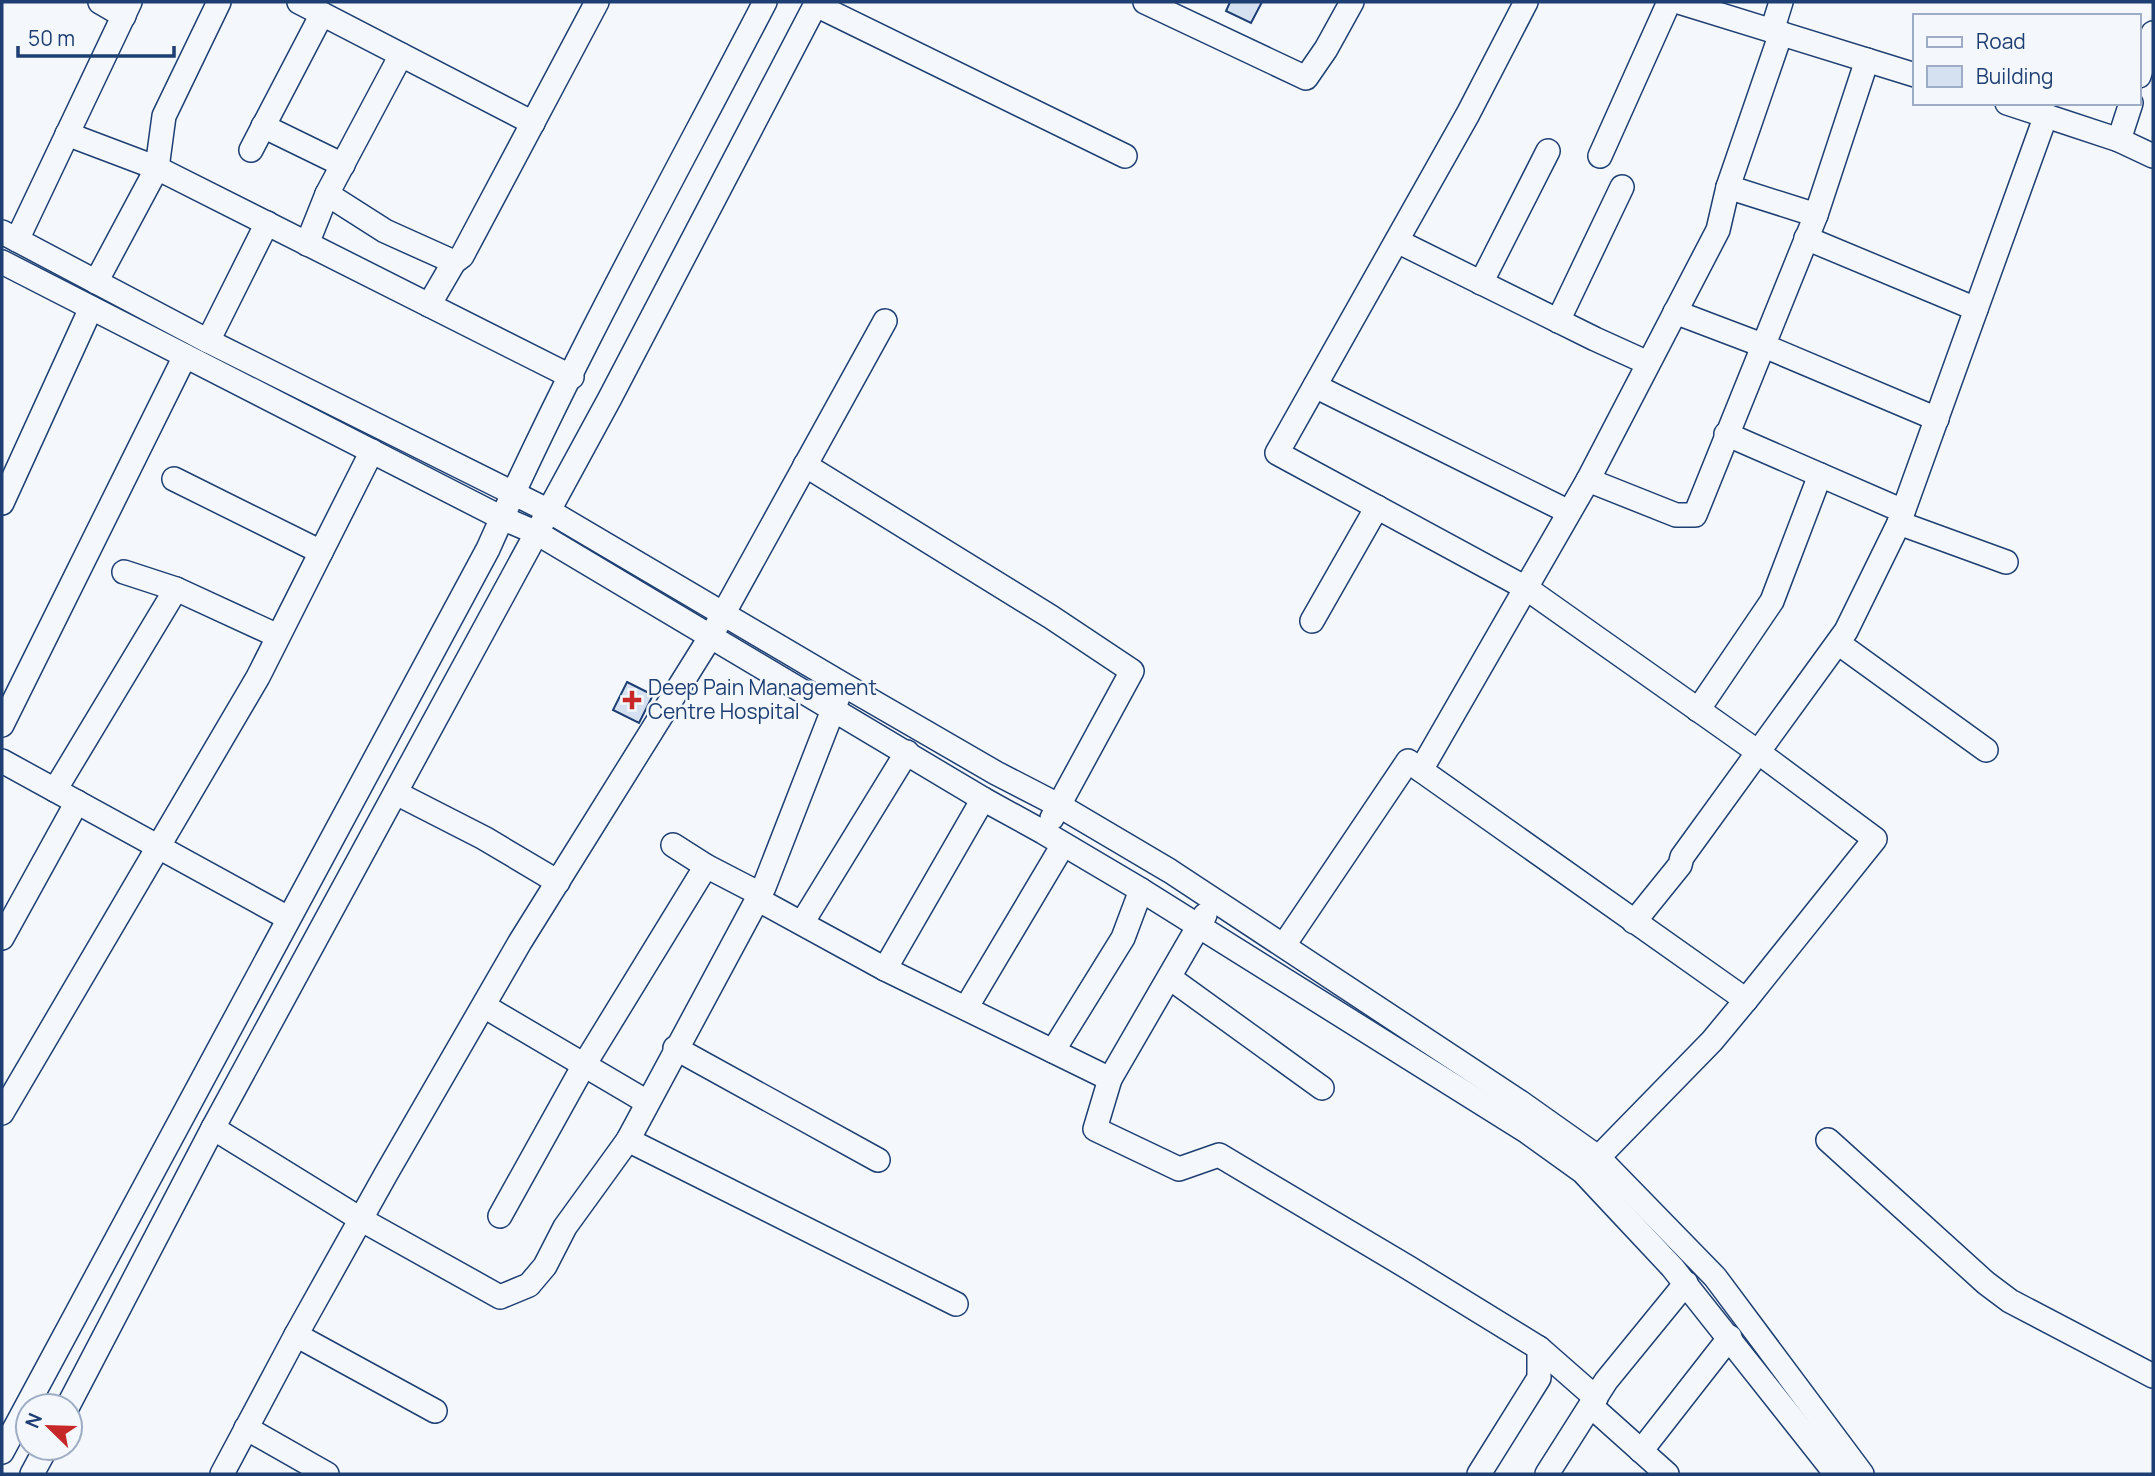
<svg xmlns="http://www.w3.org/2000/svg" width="2155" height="1476" font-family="Manrope,sans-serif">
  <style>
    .building { fill: #d5e0f0; stroke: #1d3f73; stroke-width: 2 }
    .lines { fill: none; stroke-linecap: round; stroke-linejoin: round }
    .minor-casing { stroke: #1d3f73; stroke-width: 26 }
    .minor { stroke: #f4f7fb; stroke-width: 23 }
    .poi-dot { fill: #c62828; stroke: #f4f7fb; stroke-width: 2.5 }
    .labels { text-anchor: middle; stroke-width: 5; stroke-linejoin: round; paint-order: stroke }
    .poi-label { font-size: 21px; fill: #1d3f73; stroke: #f4f7fb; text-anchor: start }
  </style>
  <rect width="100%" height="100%" fill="#f4f7fb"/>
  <g class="building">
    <path d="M 1230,2 L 1262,2 L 1251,23 L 1226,11 Z"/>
    <path d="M 627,682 L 653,695 L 639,723 L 613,710 Z"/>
  </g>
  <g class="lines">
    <g class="minor-casing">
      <g id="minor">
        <path d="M 100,2 L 124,16"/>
        <path d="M 299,2 L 533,123"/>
        <path d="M 1145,2 L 1306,78 L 1326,49 L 1352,2"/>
        <path d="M 1526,2 L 1468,114 L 1277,453 L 1526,588 L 1758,752 L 1875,839 L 1746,1000"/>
        <path d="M 1679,2 L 1915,75"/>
        <path d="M 816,5 L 1125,156"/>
        <path d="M 1772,31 L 1781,2"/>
        <path d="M 1781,33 L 1728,187 L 1816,215 L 1867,60"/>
        <path d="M 2139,76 L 2153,33"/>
        <path d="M 2007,103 L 2119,140 L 2153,156"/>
        <path d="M 263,126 L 343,165"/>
        <path d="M 67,134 L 157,168 L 164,116 L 219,2"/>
        <path d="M 2119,140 L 2131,103"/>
        <path d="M 251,150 L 322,14"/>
        <path d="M 1600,156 L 1669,2"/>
        <path d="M 1728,187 L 1718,230 L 1588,480 L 1676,515 L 1695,515 L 1816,215"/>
        <path d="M 327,194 L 385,231 L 454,262 L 462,256 L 597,2"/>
        <path d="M 2,232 L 208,341 L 549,511 L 844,685 L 996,773 L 1060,806 L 1170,871 L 1520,1102 L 1599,1158 L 1715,1277 L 1862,1474"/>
        <path d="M 1806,238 L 1976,309"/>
        <path d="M 17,240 L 130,2"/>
        <path d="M 1397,241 L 1595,339 L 1648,363"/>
        <path d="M 307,244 L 327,194 L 401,55"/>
        <path d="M 2,262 L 502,518 L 537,533 L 983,799 L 1043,832 L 1141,890 L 1526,1131 L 1583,1172 L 1672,1267 L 1836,1474"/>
        <path d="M 96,282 L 157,168 L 572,377"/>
        <path d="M 1481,283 L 1548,151"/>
        <path d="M 429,305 L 454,262"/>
        <path d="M 1675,312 L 1762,345 L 1937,419"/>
        <path d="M 1558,321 L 1622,187"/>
        <path d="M 208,341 L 267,223"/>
        <path d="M 1315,386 L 1569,512"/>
        <path d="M 1726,434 L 1903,511"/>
        <path d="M 805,465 L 1051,617 L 1132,671 L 1052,818"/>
        <path d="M 174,479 L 321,552"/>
        <path d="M 2,503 L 91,308"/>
        <path d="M 2006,562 L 1899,523 L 2046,115"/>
        <path d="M 124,572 L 176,589 L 278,636"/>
        <path d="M 1312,621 L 1377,507"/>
        <path d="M 1838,643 L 1986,750"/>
        <path d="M 1698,710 L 1772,601 L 1820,475"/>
        <path d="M 2,725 L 185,356"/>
        <path d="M 2,761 L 288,918"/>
        <path d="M 1421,770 L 1588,480"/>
        <path d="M 55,790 L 176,589"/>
        <path d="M 396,793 L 484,838 L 558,882"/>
        <path d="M 673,845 L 706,866 L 760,894"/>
        <path d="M 757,899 L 885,969 L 1110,1079 L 1095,1129 L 1179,1169 L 1219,1155 L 1409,1268 L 1539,1348 L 1539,1378 L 1479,1474"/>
        <path d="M 1634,922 L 1680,865 L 1682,857 L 1846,631 L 1899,523"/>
        <path d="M 802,923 L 907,752"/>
        <path d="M 2,938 L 77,802"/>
        <path d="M 1284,945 L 1408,761 L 1746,1000 L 1712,1041 L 1588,1168"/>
        <path d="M 885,969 L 983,799"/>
        <path d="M 1170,978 L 1322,1088"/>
        <path d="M 484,1006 L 647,1102"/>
        <path d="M 966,1008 L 1063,845"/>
        <path d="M 675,1048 L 878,1160"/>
        <path d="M 1053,1051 L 1123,938 L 1141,890"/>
        <path d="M 1110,1079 L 1205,915"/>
        <path d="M 2,1113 L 258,677 L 372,451"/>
        <path d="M 213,1128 L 362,1220 L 500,1297 L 529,1285 L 545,1266 L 565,1227 L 628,1140 L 764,887 L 838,697"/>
        <path d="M 628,1140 L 956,1304"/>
        <path d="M 1828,1140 L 1986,1283 L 2010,1301 L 2153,1376"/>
        <path d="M 500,1216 L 584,1065 L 706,866"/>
        <path d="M 296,1335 L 435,1411"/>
        <path d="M 1539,1348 L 1596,1398"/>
        <path d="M 68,1406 L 213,1128 L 610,398 L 817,2"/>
        <path d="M 1591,1406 L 1667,1474"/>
        <path d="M 246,1428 L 327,1474"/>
        <path d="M 1641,1451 L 1730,1337"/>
        <path d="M 2,1452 L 488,549 C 571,362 671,183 765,2"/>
        <path d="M 32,1474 L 46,1448"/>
        <path d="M 222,1474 L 296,1335 L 386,1174 L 520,942 L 711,636 L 885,321"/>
        <path d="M 1547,1474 L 1606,1381 L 1686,1283"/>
      </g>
    </g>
    <use href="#minor" class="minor"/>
  </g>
  <path class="poi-dot" d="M628.5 689.5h7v7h7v7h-7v7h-7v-7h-7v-7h7z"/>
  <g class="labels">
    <g class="poi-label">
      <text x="648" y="695">Deep Pain Management<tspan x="648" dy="24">Centre Hospital</tspan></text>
    </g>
  </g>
  <rect width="2155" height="1476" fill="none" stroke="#1d3f73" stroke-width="7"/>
  <rect x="1913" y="14" width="228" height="91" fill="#f4f7fb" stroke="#9eadc5" stroke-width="2"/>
  <rect x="1927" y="37" width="35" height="10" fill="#f4f7fb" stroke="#9eadc5" stroke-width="2"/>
  <text x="1976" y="49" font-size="21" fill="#1d3f73">Road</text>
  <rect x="1927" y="66" width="35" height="21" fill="#d5e0f0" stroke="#9eadc5" stroke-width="2"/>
  <text x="1976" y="84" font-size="21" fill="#1d3f73">Building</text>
  <g transform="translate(49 1427) rotate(293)"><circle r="33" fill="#f4f7fb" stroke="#9eadc5" stroke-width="2"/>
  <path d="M0-5L12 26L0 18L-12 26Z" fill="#c62828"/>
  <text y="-10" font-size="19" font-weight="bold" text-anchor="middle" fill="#1d3f73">N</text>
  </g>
  <path d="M18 46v10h156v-10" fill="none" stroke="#1d3f73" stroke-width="3.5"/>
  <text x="28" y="46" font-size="21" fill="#1d3f73" stroke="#f4f7fb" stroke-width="5" paint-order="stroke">50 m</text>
</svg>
